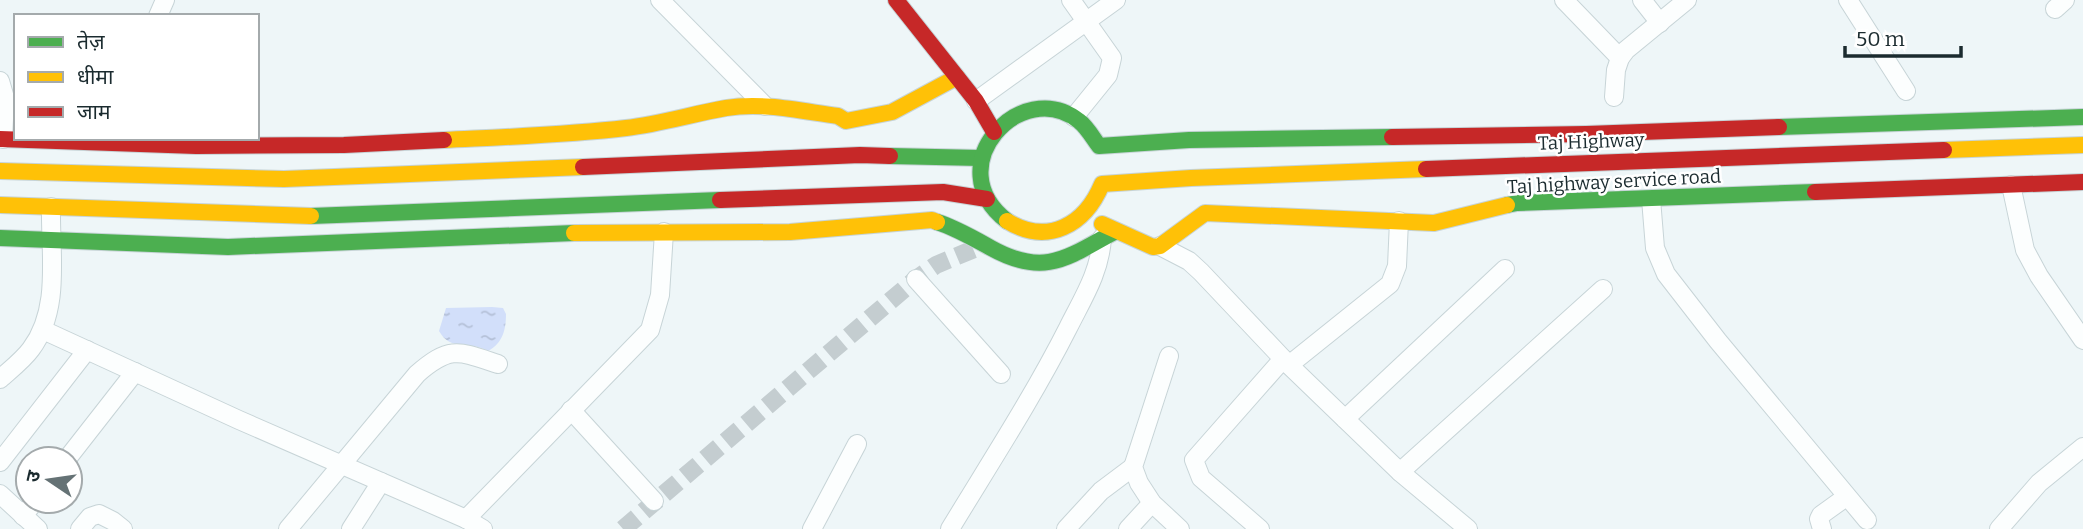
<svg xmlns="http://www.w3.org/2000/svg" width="2083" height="529" font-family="Bitter,'Noto Sans Devanagari',serif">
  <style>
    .water { fill: url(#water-ripples) }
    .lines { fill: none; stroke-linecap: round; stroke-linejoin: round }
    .street-tunnel { stroke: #c4cdd0; stroke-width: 18; stroke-dasharray: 18 9; stroke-linecap: butt }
    .street-casing { stroke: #c7d4d7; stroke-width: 20 }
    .fast-casing { stroke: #c7d4d7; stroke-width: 18 }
    .slow-casing { stroke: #c7d4d7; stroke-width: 18 }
    .jam-casing { stroke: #c7d4d7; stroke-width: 18 }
    .street { stroke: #fcfefe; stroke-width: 18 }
    .fast { stroke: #4caf50; stroke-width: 16 }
    .slow { stroke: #ffc107; stroke-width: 16 }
    .jam { stroke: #c62828; stroke-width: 16 }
    .labels { text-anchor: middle; stroke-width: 5; stroke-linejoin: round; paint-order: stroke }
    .street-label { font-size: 19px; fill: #1b2b2f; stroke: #fff }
  </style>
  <defs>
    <pattern id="water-ripples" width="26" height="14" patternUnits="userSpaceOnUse" patternTransform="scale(1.75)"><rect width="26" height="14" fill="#d2dffa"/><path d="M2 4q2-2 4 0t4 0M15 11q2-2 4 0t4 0" fill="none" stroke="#b4c0d7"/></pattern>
  </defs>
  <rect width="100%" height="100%" fill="#eef6f8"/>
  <path class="water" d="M 492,307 L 503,308 L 506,314 C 506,329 503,343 488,351 C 468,340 451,352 439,331 L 446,308 Z"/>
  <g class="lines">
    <path class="street-tunnel" d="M 623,529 L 916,279 L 936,265 L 986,244"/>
    <g class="street-casing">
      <g id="street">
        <path d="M 660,0 L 765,106"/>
        <path d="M 1071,0 L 1112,58 L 1108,75 L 1074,117"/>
        <path d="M 1564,0 L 1620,58"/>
        <path d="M 1642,0 L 1660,23"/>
        <path d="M 1848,0 L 1906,91"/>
        <path d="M 2055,9 L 2065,0"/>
        <path d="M 158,16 L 165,0"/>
        <path d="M 0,81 L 5,98 L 3,139"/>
        <path d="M 1614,97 L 1616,70 L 1620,58 L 1626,50 L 1687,0"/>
        <path d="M 976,101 L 1116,0"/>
        <path d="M 2011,185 L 2025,250 L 2039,276 L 2083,340"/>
        <path d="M 1651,199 L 1655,248 L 1666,274 L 1718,341 L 1867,520"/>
        <path d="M 1160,246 L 1189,261 L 1201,272 L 1289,365 L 1400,472 L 1468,529"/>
        <path d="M 916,279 L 1001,374"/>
        <path d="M 43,330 L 239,420 L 466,519 L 483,529"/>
        <path d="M 1169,356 L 1133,467 L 1139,483 L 1152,503 L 1180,529"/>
        <path d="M 1289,365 L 1390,284 L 1397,266 L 1399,221"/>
        <path d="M 0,379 C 10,370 23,360 31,349 C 61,309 50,254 51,207"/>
        <path d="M 571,410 L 654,501"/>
        <path d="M 1345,419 L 1505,269"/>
        <path d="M 67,459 L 135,372"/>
        <path d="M 0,462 L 87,350"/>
        <path d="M 1400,472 L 1603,289"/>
        <path d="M 0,494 L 38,529"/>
        <path d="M 23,516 L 35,501"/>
        <path d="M 466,519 L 650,330 L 660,295 L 664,232"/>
        <path d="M 80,529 L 90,517 L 99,514 L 113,521 L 123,529"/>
        <path d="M 288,529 L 417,374 C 450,345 459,351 498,364"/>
        <path d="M 351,529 L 381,482"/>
        <path d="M 812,529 L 857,444"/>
        <path d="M 950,529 C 990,463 1033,397 1068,328 C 1083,298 1100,272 1102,238"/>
        <path d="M 1066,529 L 1101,491 L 1133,467"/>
        <path d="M 1128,529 L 1152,503"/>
        <path d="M 1260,529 L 1201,478 L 1194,460 L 1283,359"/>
        <path d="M 1822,529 L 1819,519 L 1821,515 L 1846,497"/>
        <path d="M 1999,529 L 2039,483 L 2083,447"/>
      </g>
    </g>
    <g class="fast-casing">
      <g id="fast">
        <path d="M 1779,127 L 2083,117"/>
        <path d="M 890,156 L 981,158"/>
        <path d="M 1507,205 L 1517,203 L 1815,192"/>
        <path d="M 311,216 L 720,200"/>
        <path d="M 1007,221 C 937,167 1021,75 1079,121 C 1087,127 1093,138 1099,146 L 1189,140 L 1392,137"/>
        <path d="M 937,222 C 956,228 973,238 991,248 C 1045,278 1068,257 1116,231"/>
        <path d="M 0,238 L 228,247 L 574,233"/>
      </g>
    </g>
    <g class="slow-casing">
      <g id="slow">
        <path d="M 444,140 C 505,137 566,135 626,128 C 660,124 692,114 726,108 C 763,102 801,111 838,116 L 846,121 L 892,112 L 957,77"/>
        <path d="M 1944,150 L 2083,145"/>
        <path d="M 0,171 L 284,179 L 583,167"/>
        <path d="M 0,205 L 311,216"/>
        <path d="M 1007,221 C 1048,246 1085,225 1102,184 L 1191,178 L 1426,169"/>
        <path d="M 1102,224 L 1153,247 L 1160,246 L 1205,213 L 1434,223 L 1507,205"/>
        <path d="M 574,233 L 790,232 L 932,220 L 937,222"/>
      </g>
    </g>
    <g class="jam-casing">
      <g id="jam">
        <path d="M 896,0 L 976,101 L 994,132"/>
        <path d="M 1392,137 L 1586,134 L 1779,127"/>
        <path d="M 0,139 L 196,146 L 344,145 L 444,140"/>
        <path d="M 583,167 L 860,155 L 890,156"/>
        <path d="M 1426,169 L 1944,150"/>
        <path d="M 1815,192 L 2083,182"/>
        <path d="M 720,200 L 943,192 L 987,199"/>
      </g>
    </g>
    <use href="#street" class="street"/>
    <use href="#fast" class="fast"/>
    <use href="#slow" class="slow"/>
    <use href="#jam" class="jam"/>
  </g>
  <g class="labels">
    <g class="street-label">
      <text transform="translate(1591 141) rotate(-2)" y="7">Taj Highway</text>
      <text transform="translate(1614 181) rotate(-3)" y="7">Taj highway service road</text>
    </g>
  </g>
  <rect x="14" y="14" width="245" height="126" fill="#ffffff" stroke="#a4aaac" stroke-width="2"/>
  <rect x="28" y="37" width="35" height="10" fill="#4caf50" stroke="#a4aaac" stroke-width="2"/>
  <text x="77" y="49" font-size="21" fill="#1b2b2f">तेज़</text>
  <rect x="28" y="72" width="35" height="10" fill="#ffc107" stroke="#a4aaac" stroke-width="2"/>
  <text x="77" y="84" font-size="21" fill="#1b2b2f">धीमा</text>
  <rect x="28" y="107" width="35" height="10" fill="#c62828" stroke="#a4aaac" stroke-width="2"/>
  <text x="77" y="119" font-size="21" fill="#1b2b2f">जाम</text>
  <g transform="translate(49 480) rotate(283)"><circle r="33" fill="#ffffff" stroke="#a4aaac" stroke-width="2"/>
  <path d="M0-5L12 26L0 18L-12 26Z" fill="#657275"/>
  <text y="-10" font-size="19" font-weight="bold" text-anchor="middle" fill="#1b2b2f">उ</text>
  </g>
  <path d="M1845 46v10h116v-10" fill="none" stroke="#1b2b2f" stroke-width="3.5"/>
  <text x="1856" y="46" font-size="21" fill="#1b2b2f" stroke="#ffffff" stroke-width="5" paint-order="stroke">50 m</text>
</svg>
